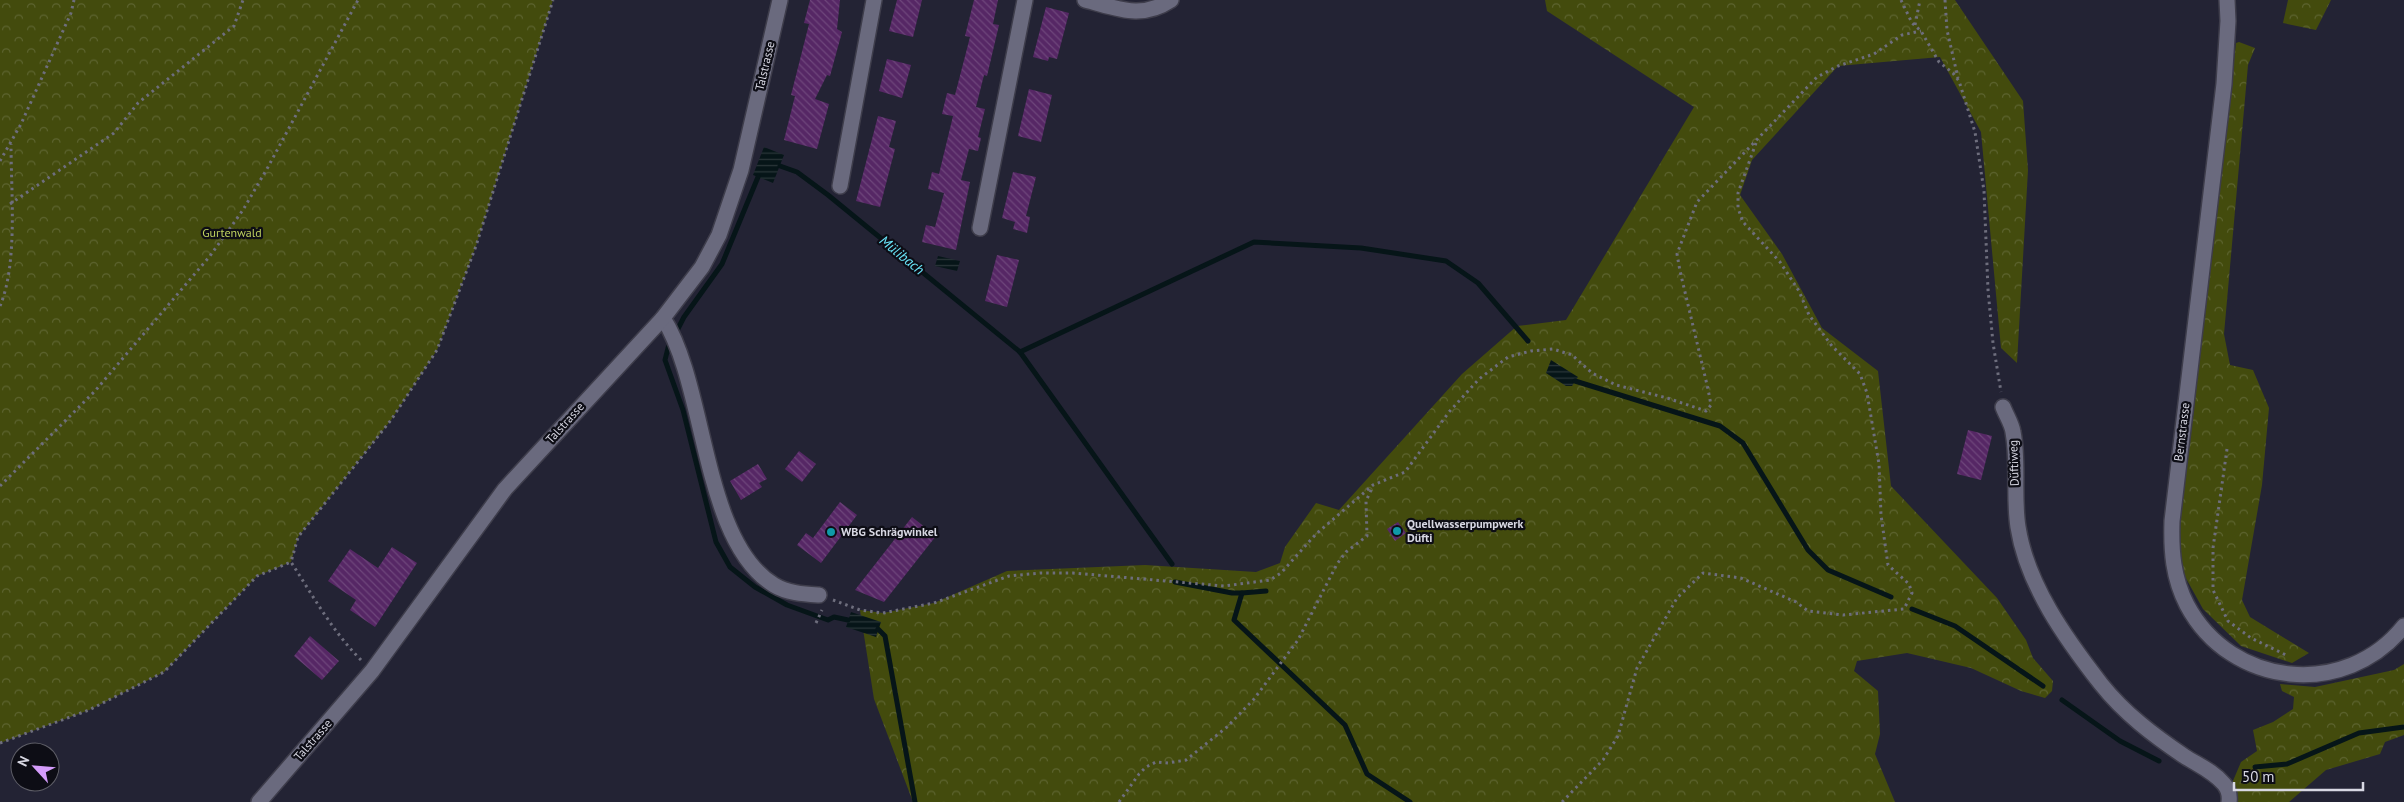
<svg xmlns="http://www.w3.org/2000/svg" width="2404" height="802" font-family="'PT Sans',sans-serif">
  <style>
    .forest { fill: url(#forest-crowns) }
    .water { fill: url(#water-rules) }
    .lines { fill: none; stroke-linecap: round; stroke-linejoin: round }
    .stream { stroke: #061518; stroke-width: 5 }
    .building { fill: url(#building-back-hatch) }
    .minor-casing { stroke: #3e3d4b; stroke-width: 18 }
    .path { stroke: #6e6e7d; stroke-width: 3; stroke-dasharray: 2.5 4; stroke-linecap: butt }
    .minor { stroke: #6a6a7e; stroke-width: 15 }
    .culture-dot { fill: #0f9aa8; stroke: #0d0d15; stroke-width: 2 }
    .labels { text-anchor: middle; stroke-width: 4.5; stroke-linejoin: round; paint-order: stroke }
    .street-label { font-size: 12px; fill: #d8d8e3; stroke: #0d0d15 }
    .park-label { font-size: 12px; fill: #bfd25f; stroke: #0d0d15 }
    .poi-label { font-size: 12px; font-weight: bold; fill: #d8d8e3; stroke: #0d0d15; text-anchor: start }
    .water-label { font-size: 14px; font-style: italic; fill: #69e6fa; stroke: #0d0d15 }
  </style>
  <defs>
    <pattern id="forest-crowns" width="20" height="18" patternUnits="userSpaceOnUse" patternTransform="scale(1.25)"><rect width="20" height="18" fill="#434b0d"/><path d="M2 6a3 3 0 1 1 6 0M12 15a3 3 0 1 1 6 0" fill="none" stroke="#5d6430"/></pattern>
    <pattern id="water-rules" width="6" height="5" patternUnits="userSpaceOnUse" patternTransform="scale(1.25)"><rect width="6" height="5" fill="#061518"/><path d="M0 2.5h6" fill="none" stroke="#2a3639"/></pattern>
    <pattern id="building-back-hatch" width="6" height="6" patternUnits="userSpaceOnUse" patternTransform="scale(1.25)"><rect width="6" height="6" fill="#562765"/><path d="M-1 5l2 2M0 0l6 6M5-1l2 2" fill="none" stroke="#6e467b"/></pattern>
  </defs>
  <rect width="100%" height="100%" fill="#232334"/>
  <g class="forest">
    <path d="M 0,0 L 553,0 L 476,246 L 437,350 L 391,420 L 298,537 L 291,562 L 257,576 L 164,672 L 89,710 L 0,743 Z"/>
    <path d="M 1545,0 L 1955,0 L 2023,101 L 2028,170 L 2017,363 L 2001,348 L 1981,132 L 1940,57 L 1838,66 L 1752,160 L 1740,195 L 1782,254 L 1822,328 L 1878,371 L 1891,486 L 1997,598 L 2026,640 L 2033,658 L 2053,681 L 2052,691 L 2045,698 L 2021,691 L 1971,668 L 1907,653 L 1857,661 L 1854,671 L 1878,691 L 1880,734 L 1875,754 L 1895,802 L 913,802 L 874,699 L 860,610 L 883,613 L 934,603 L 1007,571 L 1145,565 L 1256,572 L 1280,563 L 1285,547 L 1316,503 L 1339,510 L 1462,374 L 1517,326 L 1566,320 L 1694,107 L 1547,11 Z"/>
    <path d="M 2288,0 L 2331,0 L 2316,30 L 2283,23 Z"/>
    <path d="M 2239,42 L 2255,48 L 2248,65 L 2224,334 L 2230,365 L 2253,370 L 2269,408 L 2262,485 L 2242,600 L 2250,617 L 2309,653 L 2292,663 L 2241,646 L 2203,609 L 2183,573 L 2178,526 L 2236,43 Z"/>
    <path d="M 2404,664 L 2404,735 L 2385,742 L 2380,754 L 2326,770 L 2289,802 L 2224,802 L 2241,762 L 2257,751 L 2253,730 L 2273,722 L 2293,709 L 2294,697 L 2282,691 L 2280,684 L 2315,687 L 2394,670 Z"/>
  </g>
  <g class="water">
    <path d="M 764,147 L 784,155 L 773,183 L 753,175 Z"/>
    <path d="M 938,256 L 960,261 L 957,271 L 935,266 Z"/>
    <path d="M 1551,360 L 1578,377 L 1572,386 L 1566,386 L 1546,373 Z"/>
    <path d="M 851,612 L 881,622 L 876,637 L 846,627 Z"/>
  </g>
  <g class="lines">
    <g class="stream">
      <path d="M 780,166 L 797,172 L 828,195 L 1020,352 L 1172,564"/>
      <path d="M 758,177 L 722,264 L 684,317 L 668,348 L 665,360 L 683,410 L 716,542 L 730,567 L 755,587 L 787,605 L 828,620 L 834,617 L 848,620"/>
      <path d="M 1020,352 L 1254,242 L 1361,248 L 1446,261 L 1478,283 L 1528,341"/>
      <path d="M 1575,381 L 1720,426 L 1743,443 L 1808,550 L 1828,570 L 1891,597"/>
      <path d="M 1175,582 L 1232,593 L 1242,593 L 1234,620 L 1345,725 L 1367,774 L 1410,802"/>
      <path d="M 1242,593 L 1266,591"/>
      <path d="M 1912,609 L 1955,626 L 2043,686"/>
      <path d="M 878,629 L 885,636 L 915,802"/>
      <path d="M 2062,700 L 2120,741 L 2159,761"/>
      <path d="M 2255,767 L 2287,764 L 2359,733 L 2404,727"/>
    </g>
  </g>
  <g class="building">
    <path d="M 810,0 L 840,0 L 837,29 L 842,32 L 830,76 L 827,75 L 815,99 L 829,104 L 817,149 L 784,140 L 795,96 L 791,95 L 809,24 L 804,23 Z"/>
    <path d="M 897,0 L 922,0 L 913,37 L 889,31 Z"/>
    <path d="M 974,0 L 998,0 L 993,24 L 999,25 L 987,76 L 984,75 L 976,107 L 985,109 L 978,137 L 981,138 L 978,151 L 969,149 L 961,180 L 970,182 L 956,250 L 922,242 L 926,225 L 935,227 L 944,193 L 928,189 L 932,172 L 939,174 L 953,116 L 942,114 L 947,93 L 955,95 L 970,37 L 965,36 Z"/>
    <path d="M 1046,7 L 1069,13 L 1057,59 L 1049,57 L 1048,61 L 1033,57 Z"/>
    <path d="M 887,59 L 911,65 L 902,98 L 879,91 Z"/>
    <path d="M 1029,89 L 1052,95 L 1041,142 L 1018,136 Z"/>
    <path d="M 878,116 L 896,121 L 889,147 L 895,149 L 880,207 L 856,201 Z"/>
    <path d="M 1013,172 L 1036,177 L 1026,216 L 1030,217 L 1027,233 L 1013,229 L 1015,222 L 1002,218 Z"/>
    <path d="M 997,255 L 1019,260 L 1007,307 L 985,301 Z"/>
    <path d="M 1968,430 L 1992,436 L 1981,480 L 1957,474 Z"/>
    <path d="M 799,451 L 816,464 L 802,482 L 785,469 Z"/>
    <path d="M 758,464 L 767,479 L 759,483 L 762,487 L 741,500 L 730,481 Z"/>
    <path d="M 840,502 L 857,515 L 821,563 L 797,545 L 806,533 L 813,538 Z"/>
    <path d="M 912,517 L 936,536 L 884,602 L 855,590 Z"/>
    <path d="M 1398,522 L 1406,533 L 1395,541 L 1387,529 Z"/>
    <path d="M 392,547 L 417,563 L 375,627 L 350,610 L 356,600 L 328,581 L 350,549 L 378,568 Z"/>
    <path d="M 310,636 L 339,661 L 322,680 L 294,656 Z"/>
  </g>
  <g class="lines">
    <g class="minor-casing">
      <g id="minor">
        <path d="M 1085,0 C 1117,8 1141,20 1171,0"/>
        <path d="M 2227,0 L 2228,21 L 2224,84 L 2172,521 C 2171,551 2173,578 2187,605 C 2231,688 2346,699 2404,626"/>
        <path d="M 840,186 L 874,0"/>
        <path d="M 980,228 L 1025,0"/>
        <path d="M 663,318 C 707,386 702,541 774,585 C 787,593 804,594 819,595"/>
        <path d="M 2003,407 C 2006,415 2012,424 2013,432 C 2019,463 2013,495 2018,527 C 2027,585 2066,639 2101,684 C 2124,713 2153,735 2184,756 C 2198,765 2213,771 2224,784 C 2229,790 2230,795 2229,802"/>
        <path d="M 259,802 L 372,671 L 505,489 L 663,318 L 702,267 L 719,235 L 741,170 L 780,0"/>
      </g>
    </g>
    <g class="path">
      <path d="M 1901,0 L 1912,23 L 1921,31 L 1939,62 L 1953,73 L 1959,81 L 1975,132 L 1984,191 L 1988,290 L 1993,343 L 2001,392"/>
      <path d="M 1945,0 L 1947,30 L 1958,78"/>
      <path d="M 1915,25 L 1920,0"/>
      <path d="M 0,161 L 21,124 L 71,13 L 74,0"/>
      <path d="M 10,204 L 114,133 L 138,103 L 234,26 L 243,0"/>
      <path d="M 0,306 C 18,264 11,191 11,144"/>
      <path d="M 2227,449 L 2213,548 L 2213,590 L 2228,621 L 2251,638 L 2286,655"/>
      <path d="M 0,486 L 95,391 L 210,256 L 243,210 L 268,167 L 358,0"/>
      <path d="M 833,600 L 860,610 L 883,613 L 934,603 L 1009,576 L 1040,573 L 1073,573 L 1224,586 L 1270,580 L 1281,573 L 1316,534 L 1373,485 L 1405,472 L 1449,412 L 1479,379 L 1508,357 L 1531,351 L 1553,349 L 1572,355 L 1592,373 L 1616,385 L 1667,398 L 1706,411 L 1711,405 L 1708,389 L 1680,271 L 1677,254 L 1680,246 L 1697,202 L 1817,77 L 1838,66 L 1874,54 L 1902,35 L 1921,31"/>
      <path d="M 816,623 L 822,610"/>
      <path d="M 361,660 C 333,632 313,596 291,562 L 298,537 L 391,420 L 437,350 L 476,246 L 553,0"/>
      <path d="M 0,743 L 89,710 L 164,672 L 257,576 L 291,562"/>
      <path d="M 1119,802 L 1139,774 L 1146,767 L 1156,762 L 1168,763 L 1186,760 L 1227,727 L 1254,699 L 1298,640 L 1337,564 L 1346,552 L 1367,536 L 1366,501 L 1372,488"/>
      <path d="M 1562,802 L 1603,760 L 1618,736 L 1637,668 L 1677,598 L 1703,573 L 1741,578 L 1796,602 L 1808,611 L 1843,615 L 1904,609 L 1912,593 L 1909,584 L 1888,565 L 1881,515 L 1879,464 L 1867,393 L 1860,374 L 1832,346 L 1809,315 L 1799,291 L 1780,262 L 1743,222 L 1738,208 L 1738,193 L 1756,143"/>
    </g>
    <use href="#minor" class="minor"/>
  </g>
  <g class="culture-dot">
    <circle cx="1397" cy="531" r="5"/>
    <circle cx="831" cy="532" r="5"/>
  </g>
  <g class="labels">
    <g class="street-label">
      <text transform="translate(765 66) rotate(-77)" y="4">Talstrasse</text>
      <text transform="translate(565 423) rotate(-48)" y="4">Talstrasse</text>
      <text transform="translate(2182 432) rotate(-83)" y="4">Bernstrasse</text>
      <text transform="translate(2014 463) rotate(-92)" y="4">Düftiweg</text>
      <text transform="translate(313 740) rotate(-49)" y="4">Talstrasse</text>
    </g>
    <g class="park-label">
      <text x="232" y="237">Gurtenwald</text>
    </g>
    <g class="poi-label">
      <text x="1407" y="528">Quellwasserpumpwerk<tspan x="1407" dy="14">Düfti</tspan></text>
      <text x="841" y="536">WBG Schrägwinkel</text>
    </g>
    <g class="water-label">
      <text transform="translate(902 255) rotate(39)" y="5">Mülibach</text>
    </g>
  </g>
  <g transform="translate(35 767) rotate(296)"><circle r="24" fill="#0d0d15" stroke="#5e5e67"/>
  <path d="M0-4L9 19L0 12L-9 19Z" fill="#d49cfb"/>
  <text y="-8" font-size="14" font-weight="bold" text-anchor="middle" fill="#d8d8e3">N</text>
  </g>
  <path d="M2234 782v8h129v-8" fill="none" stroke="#d8d8e3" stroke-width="2.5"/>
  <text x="2242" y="782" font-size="15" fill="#d8d8e3" stroke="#0d0d15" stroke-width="4" paint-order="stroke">50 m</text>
</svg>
